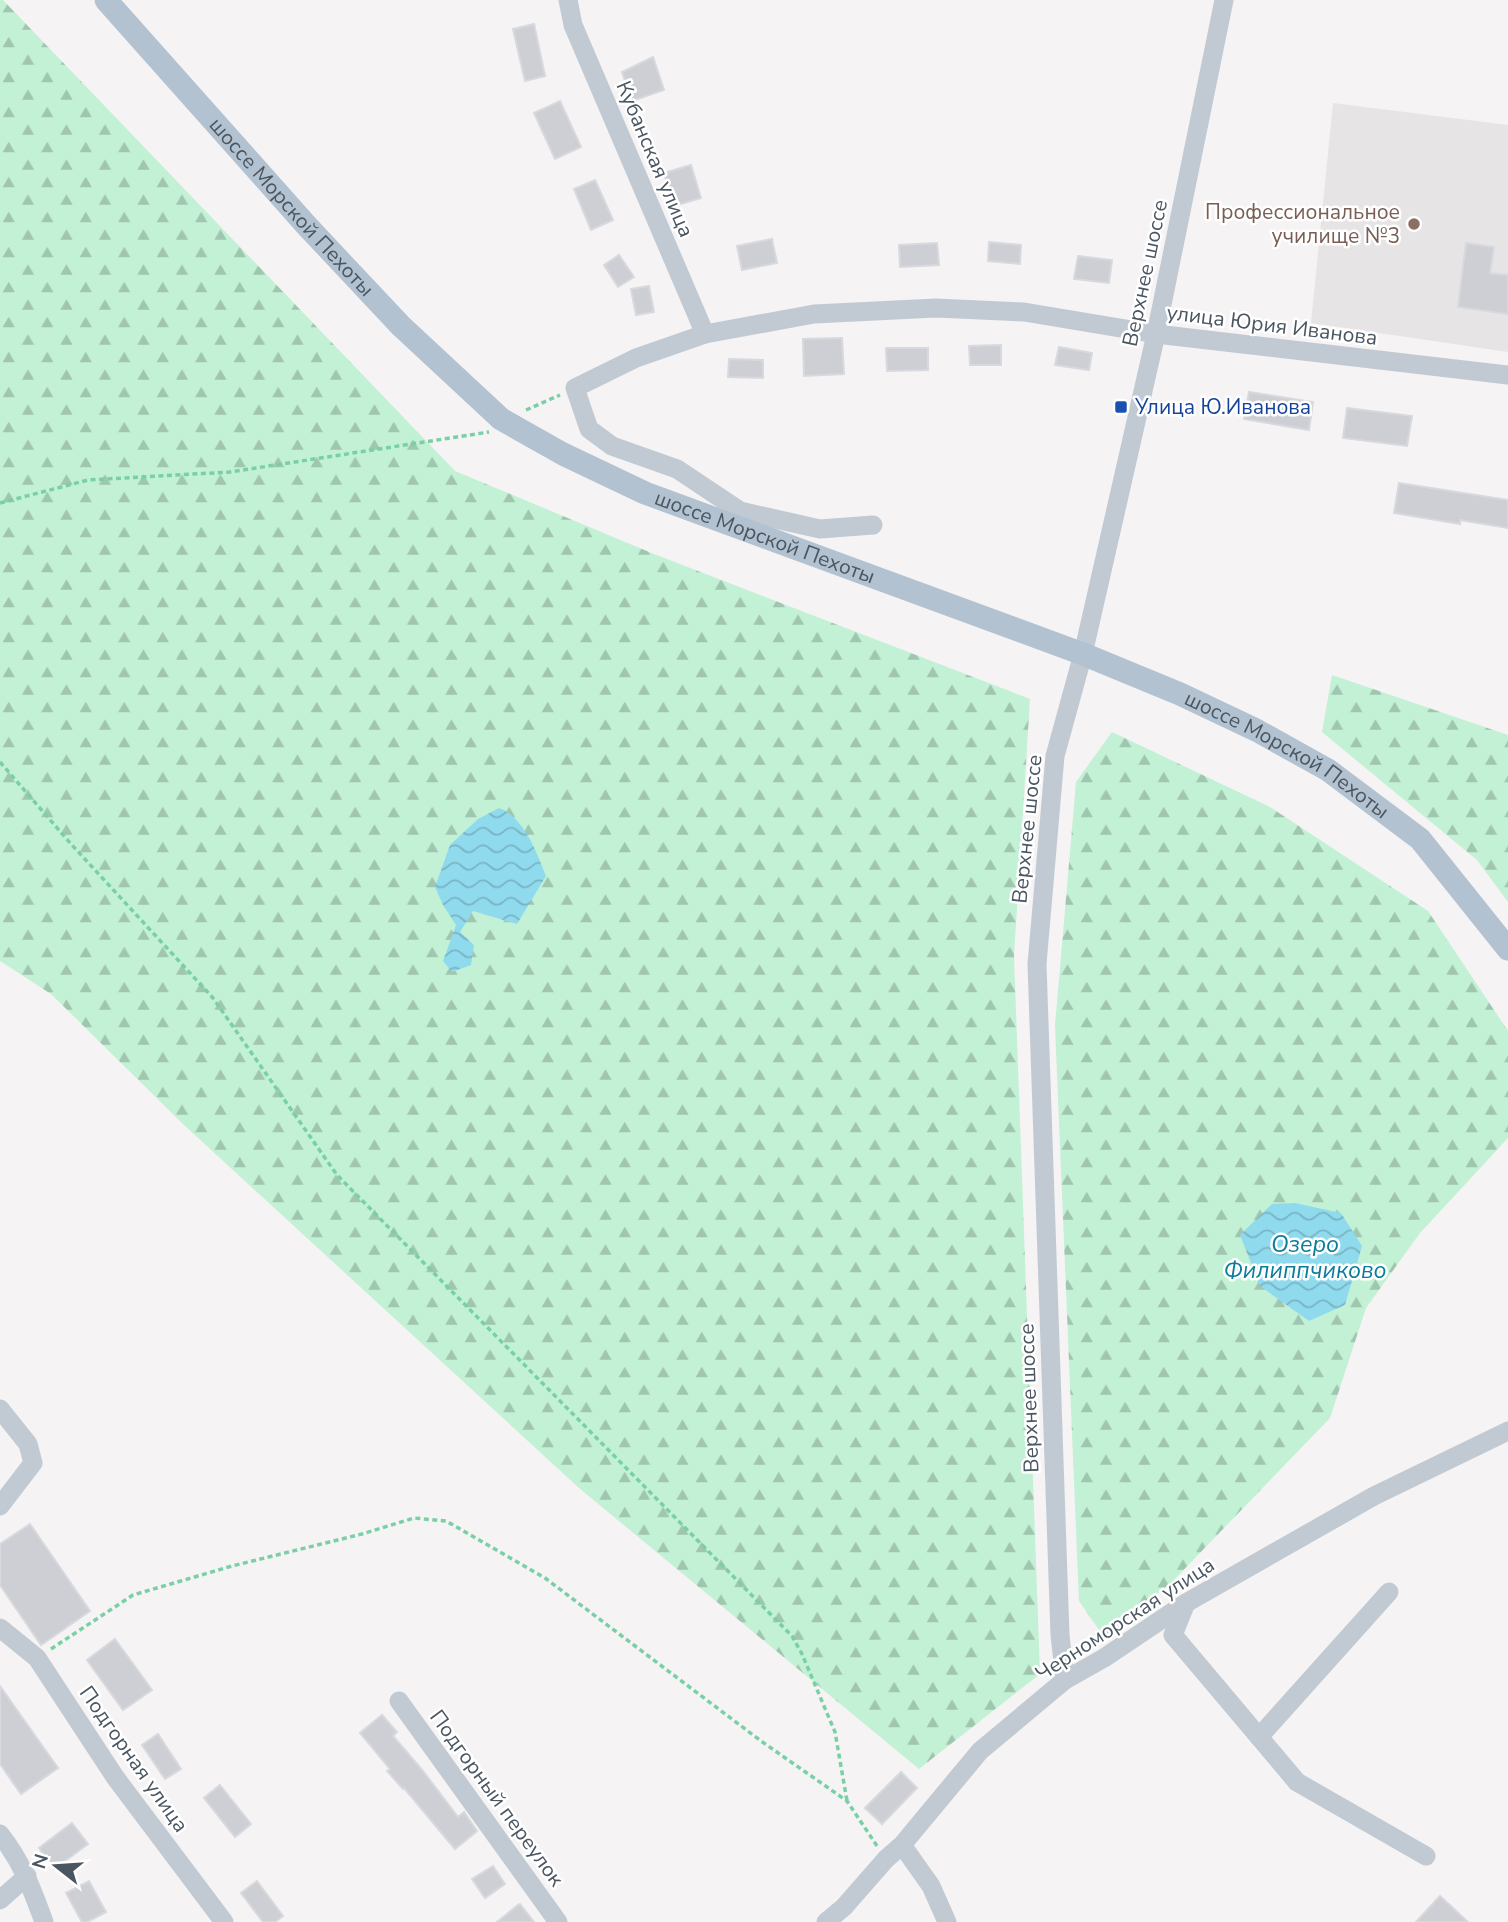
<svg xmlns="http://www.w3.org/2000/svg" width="1508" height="1922" font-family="'Nunito Sans',sans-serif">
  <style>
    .education { fill: #e6e4e5 }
    .forest { fill: url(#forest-firs) }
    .water { fill: url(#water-waves) }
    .building { fill: #cdcfd5; stroke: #d7d9de; stroke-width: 2 }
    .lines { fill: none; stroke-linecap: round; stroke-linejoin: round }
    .path { stroke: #7ad0a6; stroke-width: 3.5; stroke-dasharray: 5 3.5; stroke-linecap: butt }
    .minor { stroke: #c1cad2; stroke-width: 19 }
    .major { stroke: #b3c2d1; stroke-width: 23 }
    .education-dot { fill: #8d6e63; stroke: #fff; stroke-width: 2.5 }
    .transit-dot { fill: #1a4fb4; stroke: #fff; stroke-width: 2.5 }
    .labels { text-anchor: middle; stroke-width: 5; stroke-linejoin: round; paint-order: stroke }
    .street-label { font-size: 21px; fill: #4a5661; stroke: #fff }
    .education-label { font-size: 21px; fill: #785e54; stroke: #fff; text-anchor: end }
    .transit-label { font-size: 21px; fill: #164399; stroke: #fff; text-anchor: start }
    .water-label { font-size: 23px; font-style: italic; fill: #0c7c9b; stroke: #fff }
  </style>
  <defs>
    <pattern id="forest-firs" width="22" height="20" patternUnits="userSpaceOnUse" patternTransform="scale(1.75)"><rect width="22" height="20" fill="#c3f1d5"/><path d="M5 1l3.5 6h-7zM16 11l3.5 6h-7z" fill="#a0c6b0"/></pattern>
    <pattern id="water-waves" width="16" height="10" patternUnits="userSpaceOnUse" patternTransform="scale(1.75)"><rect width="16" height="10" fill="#90daee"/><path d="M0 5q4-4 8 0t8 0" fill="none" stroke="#78b4c4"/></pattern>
  </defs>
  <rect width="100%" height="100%" fill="#f5f3f3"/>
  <path class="education" d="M 1333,103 L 1508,125 L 1508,352 L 1311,323 Z"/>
  <g class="forest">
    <path d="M 0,0 L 3,0 L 455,471 L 654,554 L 1030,699 L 1014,956 L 1040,1674 L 919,1769 L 579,1488 L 184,1125 L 51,994 L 0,961 Z"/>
    <path d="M 1332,675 L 1508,735 L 1508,902 L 1477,860 L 1322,732 Z"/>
    <path d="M 1112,732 L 1270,807 L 1428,911 L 1508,1031 L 1508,1138 L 1420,1233 L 1366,1308 L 1330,1418 L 1170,1584 L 1104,1637 L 1079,1601 L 1055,1026 L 1076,782 Z"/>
  </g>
  <g class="water">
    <path d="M 499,808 C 524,817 537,853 546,876 L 517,924 L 473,911 L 460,932 L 474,945 L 471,965 L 452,972 L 443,961 L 456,925 L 443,905 L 435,887 L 450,845 L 478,819 Z"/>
    <path d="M 1295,1203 L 1341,1213 L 1362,1246 L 1345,1305 L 1309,1321 L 1260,1286 L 1240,1235 L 1272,1204 Z"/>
  </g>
  <g class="building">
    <path d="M 534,24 L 545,76 L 525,81 L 513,29 Z"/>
    <path d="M 653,57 L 664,90 L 632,101 L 622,72 Z"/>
    <path d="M 560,101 L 581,147 L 555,159 L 534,113 Z"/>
    <path d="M 691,165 L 701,198 L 674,206 L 664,173 Z"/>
    <path d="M 595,180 L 613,220 L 591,230 L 574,189 Z"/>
    <path d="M 772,239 L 777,263 L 742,270 L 737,246 Z"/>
    <path d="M 989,242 L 1021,245 L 1020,264 L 988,261 Z"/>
    <path d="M 937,243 L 939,265 L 900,267 L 899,245 Z"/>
    <path d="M 1466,243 L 1494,247 L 1490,273 L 1508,275 L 1508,314 L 1458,307 Z"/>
    <path d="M 619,255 L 634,277 L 618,287 L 604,265 Z"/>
    <path d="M 1078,256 L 1112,260 L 1109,283 L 1074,279 Z"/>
    <path d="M 649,286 L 654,312 L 636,315 L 631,289 Z"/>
    <path d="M 842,338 L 844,374 L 804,376 L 803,339 Z"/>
    <path d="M 1001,345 L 1001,365 L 970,365 L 969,346 Z"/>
    <path d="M 1059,347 L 1092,353 L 1089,370 L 1055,365 Z"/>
    <path d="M 886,348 L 928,348 L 928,370 L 887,371 Z"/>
    <path d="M 729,359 L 763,360 L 763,378 L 728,377 Z"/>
    <path d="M 1249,392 L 1313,402 L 1309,430 L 1244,419 Z"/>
    <path d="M 1347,408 L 1412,416 L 1407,446 L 1343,438 Z"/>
    <path d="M 1399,483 L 1508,500 L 1508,528 L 1460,520 L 1460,524 L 1394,513 Z"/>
    <path d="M 30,1524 L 90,1611 L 41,1645 L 0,1585 L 0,1544 Z"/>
    <path d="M 115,1639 L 152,1690 L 123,1710 L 87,1660 Z"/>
    <path d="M 0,1686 L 58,1768 L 21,1794 L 0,1764 Z"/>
    <path d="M 382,1715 L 397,1732 L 393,1736 L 423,1771 L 458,1817 L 464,1812 L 477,1831 L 455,1849 L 404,1788 L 403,1789 L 387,1771 L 390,1769 L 360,1733 Z"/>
    <path d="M 158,1734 L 181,1769 L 165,1779 L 142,1745 Z"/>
    <path d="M 901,1772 L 917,1788 L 882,1824 L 865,1808 Z"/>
    <path d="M 220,1785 L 251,1824 L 235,1837 L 204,1798 Z"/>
    <path d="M 72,1823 L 88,1844 L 54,1869 L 39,1848 Z"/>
    <path d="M 493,1866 L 505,1884 L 485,1898 L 472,1879 Z"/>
    <path d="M 89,1881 L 106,1912 L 87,1922 L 82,1922 L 66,1893 Z"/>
    <path d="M 257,1881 L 283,1916 L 275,1922 L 263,1922 L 241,1893 Z"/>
    <path d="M 1440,1896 L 1468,1922 L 1416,1922 Z"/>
    <path d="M 520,1904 L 534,1922 L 497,1922 L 518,1905 Z"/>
  </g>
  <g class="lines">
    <g class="path">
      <path d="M 526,410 L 560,395"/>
      <path d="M 0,503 L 88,480 L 230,472 L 489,432"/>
      <path d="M 0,762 L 71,844 L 213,998 L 337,1175 L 792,1636 L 802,1654 L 835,1732 L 847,1801"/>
      <path d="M 51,1649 L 133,1595 L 232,1566 L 362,1534 L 414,1518 L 446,1521 L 545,1578 L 761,1741 L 847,1801 L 877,1846"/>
    </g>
    <g class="minor">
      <path d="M 568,0 L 573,25 L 705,334"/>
      <path d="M 873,525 L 820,529 L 740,511 L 677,469 L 612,446 L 589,429 L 575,388 L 636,358 L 705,334 L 814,314 L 936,308 L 1024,312 L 1156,334 L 1508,375"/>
      <path d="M 0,1409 L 28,1444 L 33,1463 L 0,1506"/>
      <path d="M 1186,1603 L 1173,1635 L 1297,1782 L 1426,1856"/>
      <path d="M 0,1628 L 37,1658 L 115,1777 L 224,1922"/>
      <path d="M 1065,1680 L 1060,1635 L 1037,964 L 1055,756 L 1083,654 L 1156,334 L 1224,0"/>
      <path d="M 399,1701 L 558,1922"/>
      <path d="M 1259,1737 L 1389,1592"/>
      <path d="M 0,1834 C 22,1862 32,1889 44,1922"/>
      <path d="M 902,1845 L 931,1886 L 947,1922"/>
      <path d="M 0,1900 L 27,1876"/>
      <path d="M 826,1922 L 844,1907 L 886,1859 L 902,1845 L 980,1751 L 1065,1680 L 1104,1658 L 1186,1603 L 1374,1496 L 1508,1431"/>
    </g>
    <path class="major" id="s1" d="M 106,0 L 307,226 L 401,326 L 501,419 L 563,454 L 645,493 L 1083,654 L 1180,694 L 1256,730 L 1328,770 L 1420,839 L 1508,949"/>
  </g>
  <circle class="education-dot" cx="1414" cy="224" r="7"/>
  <rect class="transit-dot" x="1114" y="400" width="14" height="14" rx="3.5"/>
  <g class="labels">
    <g class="street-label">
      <text transform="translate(655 159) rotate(67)" y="7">Кубанская улица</text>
      <text dy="7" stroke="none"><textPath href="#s1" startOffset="278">шоссе Морской Пехоты</textPath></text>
      <text transform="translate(1145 273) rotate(-78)" y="7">Верхнее шоссе</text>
      <text transform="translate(1272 325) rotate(7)" y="7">улица Юрия Иванова</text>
      <text dy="7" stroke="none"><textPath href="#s1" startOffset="866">шоссе Морской Пехоты</textPath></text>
      <text dy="7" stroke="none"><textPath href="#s1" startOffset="1433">шоссе Морской Пехоты</textPath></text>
      <text transform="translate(1027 829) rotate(-84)" y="7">Верхнее шоссе</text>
      <text transform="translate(1029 1398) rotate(-92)" y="7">Верхнее шоссе</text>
      <text transform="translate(1125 1619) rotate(-33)" y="7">Черноморская улица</text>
      <text transform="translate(134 1759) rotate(55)" y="7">Подгорная улица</text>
      <text transform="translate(497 1798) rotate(54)" y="7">Подгорный переулок</text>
    </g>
    <g class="education-label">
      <text x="1400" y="219">Профессиональное<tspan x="1400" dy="24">училище №3</tspan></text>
    </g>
    <g class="transit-label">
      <text x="1135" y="414">Улица Ю.Иванова</text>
    </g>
    <g class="water-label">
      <text x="1305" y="1252">Озеро<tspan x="1305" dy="26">Филиппчиково</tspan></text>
    </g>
  </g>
  <g transform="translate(56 1866) rotate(287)" stroke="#ffffff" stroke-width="5" paint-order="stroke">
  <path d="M0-5L12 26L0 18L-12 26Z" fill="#4a5661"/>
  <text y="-10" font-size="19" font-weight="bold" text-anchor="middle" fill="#4a5661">N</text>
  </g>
</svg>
